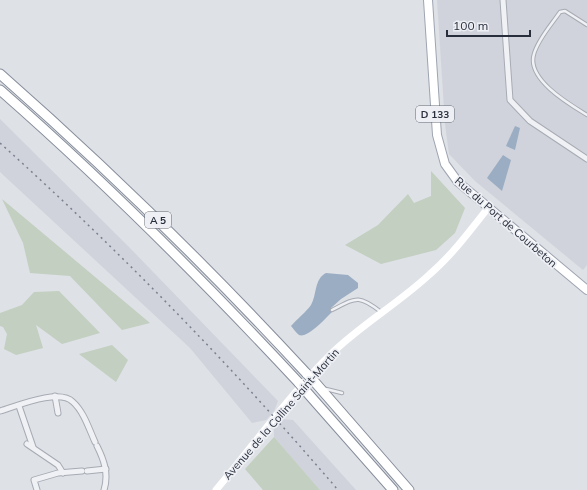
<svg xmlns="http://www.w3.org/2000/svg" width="587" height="490" font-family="Mulish,sans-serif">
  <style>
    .built { fill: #d0d3db }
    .green { fill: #c3cfc0 }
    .water { fill: #9badc3 }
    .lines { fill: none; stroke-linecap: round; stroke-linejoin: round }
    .lane-casing { stroke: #a7abb3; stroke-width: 4.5 }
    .street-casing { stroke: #a7abb3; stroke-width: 7 }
    .primary-casing { stroke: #9ea4b1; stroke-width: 10 }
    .highway-casing { stroke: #868d9b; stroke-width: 11 }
    .lane { stroke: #f0f1f5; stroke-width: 2.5 }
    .street { stroke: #f0f1f5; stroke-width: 5 }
    .secondary { stroke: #fff; stroke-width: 7 }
    .primary { stroke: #fff; stroke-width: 8 }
    .highway { stroke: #fff; stroke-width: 9 }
    .rail { stroke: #79808e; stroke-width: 1.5; stroke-dasharray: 2 4; stroke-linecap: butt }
    .highway-bridge-casing { stroke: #868d9b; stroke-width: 11; stroke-linecap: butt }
    .highway-bridge { stroke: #fff; stroke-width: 9 }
    .labels { text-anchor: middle; stroke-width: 3.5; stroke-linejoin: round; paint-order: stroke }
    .shield { fill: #edeff4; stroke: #636872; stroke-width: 1 }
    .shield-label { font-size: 10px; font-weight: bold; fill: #282e3b }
    .street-label { font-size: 11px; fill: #282e3b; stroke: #edeff4 }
  </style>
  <rect width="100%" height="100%" fill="#dee1e6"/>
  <g class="built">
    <path d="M 437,0 L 587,0 L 587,265 L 583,270 L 475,181 L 449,154 L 445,124 Z"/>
    <path d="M 0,119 L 128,246 L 278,401 L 274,411 L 266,420 L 252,423 L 190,348 L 0,172 Z"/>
    <path d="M 282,419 L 293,420 L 356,490 L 320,490 L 274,437 L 274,429 Z"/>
  </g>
  <g class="green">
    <path d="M 431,171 L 465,208 L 455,233 L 436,250 L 381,264 L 345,245 L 378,225 L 408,194 L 414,203 L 431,196 Z"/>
    <path d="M 2,199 L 150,323 L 122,330 L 70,276 L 30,273 L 23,243 Z"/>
    <path d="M 59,291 L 100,333 L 62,344 L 36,325 L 43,348 L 16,355 L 4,349 L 7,334 L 3,327 L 0,326 L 0,313 L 22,305 L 34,292 Z"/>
    <path d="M 112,345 L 128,360 L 116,382 L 79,354 Z"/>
    <path d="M 274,437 L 320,490 L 263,490 L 245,469 Z"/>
  </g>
  <g class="water">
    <path d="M 515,126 L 520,128 L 515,150 L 506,146 Z"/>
    <path d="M 503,155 L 511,160 L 502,191 L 487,178 Z"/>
    <path d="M 326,273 L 348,275 L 358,283 L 358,288 L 341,299 L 331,308 L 332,312 C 327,317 307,339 299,335 C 296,333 293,328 291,326 C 297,319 306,312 311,305 C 317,295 314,279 326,273 Z"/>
  </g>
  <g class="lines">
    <g class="lane-casing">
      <g id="lane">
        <path d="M 587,25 L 565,11 L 560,12 C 552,24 538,39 534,54 C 526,79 569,104 587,115"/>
        <path d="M 332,310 C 356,298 358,294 381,312"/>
        <path d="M 326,389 L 342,393"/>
      </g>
    </g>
    <g class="street-casing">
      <g id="street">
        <path d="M 503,0 L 510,100 L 530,121 L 587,159"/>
        <path d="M 55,396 L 58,413"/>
        <path d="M 19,406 L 33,447"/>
        <path d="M 0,411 C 17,406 59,388 73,402 C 84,412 89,429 95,442"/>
        <path d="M 27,444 L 58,465 L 63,473"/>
        <path d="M 97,446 C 104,460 109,474 104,490"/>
        <path d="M 87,471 L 106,469"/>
        <path d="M 37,490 L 34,480 L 58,473 L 82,471"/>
      </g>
    </g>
    <g class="primary-casing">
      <path id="primary" d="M 428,0 L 437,135 L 445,164 L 458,182 L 587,290"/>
    </g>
    <g class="highway-casing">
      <g id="highway">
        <path d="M 0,74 C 108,169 210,269 307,374"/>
        <path d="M 0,90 C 105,182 204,281 299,383"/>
        <path d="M 313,380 L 409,490"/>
        <path d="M 304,389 L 393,490"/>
      </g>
    </g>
    <use href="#lane" class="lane"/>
    <use href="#street" class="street"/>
    <path class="secondary" d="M 216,490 C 253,446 290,394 331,354 C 362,324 399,303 430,274 C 452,255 470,231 488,208"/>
    <use href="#primary" class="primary"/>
    <use href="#highway" class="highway"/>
    <path class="rail" d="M 0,143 C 120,251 233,367 338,490"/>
    <g class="highway-bridge-casing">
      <g id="highway-bridge">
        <path d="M 307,374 L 313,380"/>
        <path d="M 299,383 L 304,389"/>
      </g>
    </g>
    <use href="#highway-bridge" class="highway-bridge"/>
  </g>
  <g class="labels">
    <g class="shield">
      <rect x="416" y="106" width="38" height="16" rx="3"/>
      <rect x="145" y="212" width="26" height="16" rx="3"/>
    </g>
    <g class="shield-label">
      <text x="435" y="118">D 133</text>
      <text x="158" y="224">A 5</text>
    </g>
    <g class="street-label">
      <text transform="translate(506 222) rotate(41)" y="4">Rue du Port de Courbeton</text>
      <text transform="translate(281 414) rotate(-49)" y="4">Avenue de la Colline Saint-Martin</text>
    </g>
  </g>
  <path d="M447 30v6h83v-6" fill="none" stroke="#282e3b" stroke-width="2"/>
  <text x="453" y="30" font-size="12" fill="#282e3b" stroke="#edeff4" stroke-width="3" paint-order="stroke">100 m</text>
</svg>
